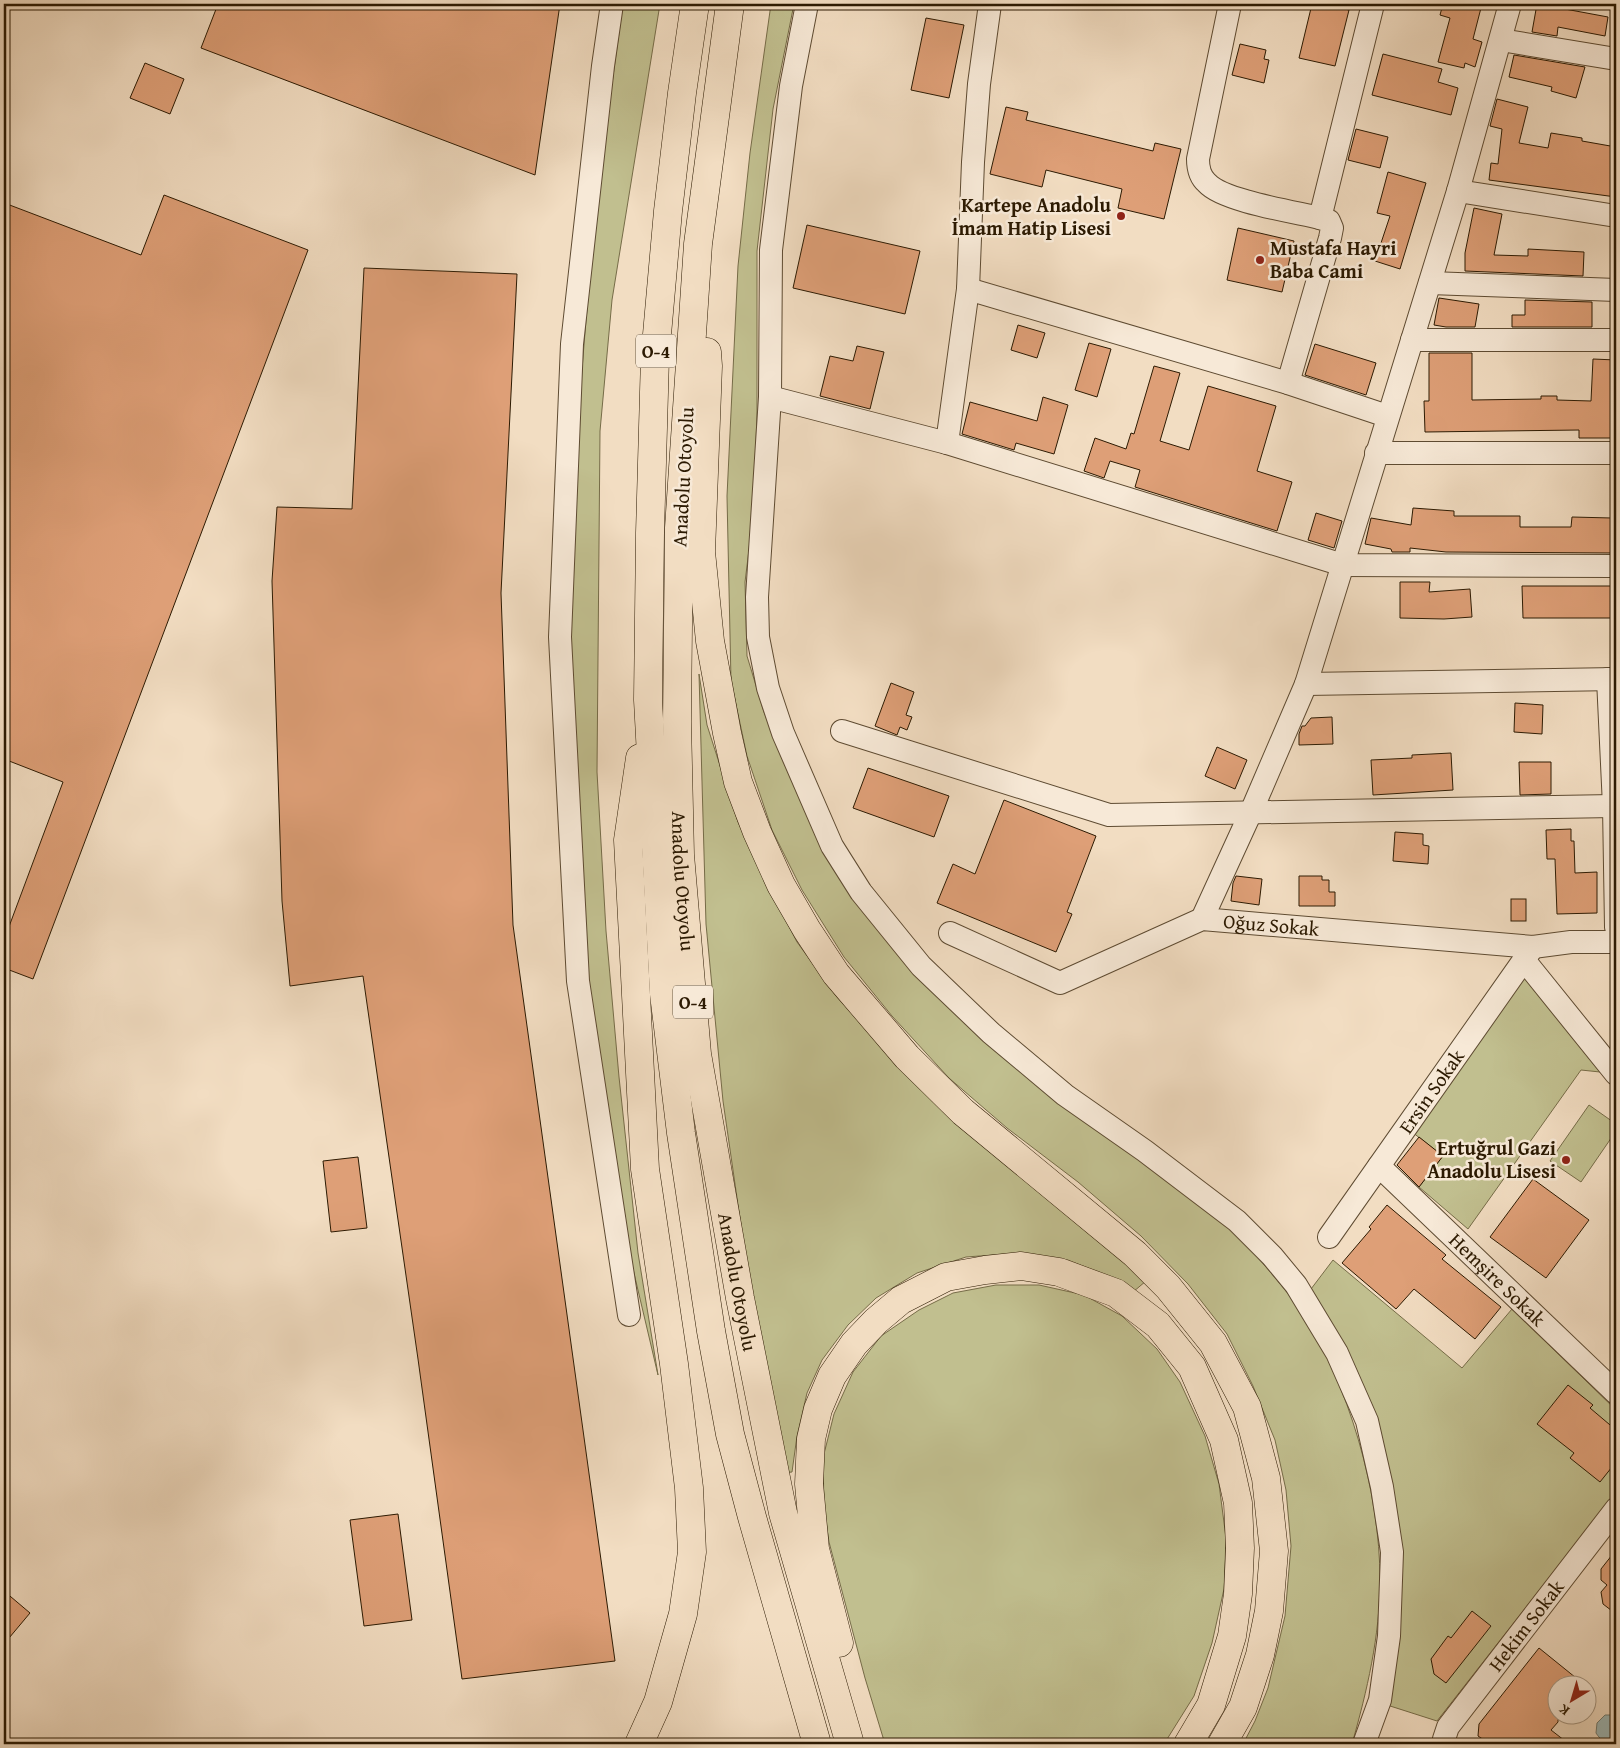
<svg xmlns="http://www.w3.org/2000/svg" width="1620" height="1748" font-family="'Gentium Book Plus',serif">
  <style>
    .green { fill: #c1bf8f; stroke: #766c48 }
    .water { fill: #9dbaba; stroke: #707a70 }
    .building { fill: #de9f77; stroke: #2c1a02 }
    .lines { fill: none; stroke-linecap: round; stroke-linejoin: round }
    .minor-casing { stroke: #5e4b32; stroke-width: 24 }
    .highway-casing { stroke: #2c1a02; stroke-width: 29 }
    .minor { stroke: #f7e9d7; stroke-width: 22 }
    .highway { stroke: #f2ddc2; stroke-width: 28 }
    .poi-dot { fill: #8f2418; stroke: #f7e9d7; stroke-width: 2 }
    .labels { text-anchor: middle; stroke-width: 5; stroke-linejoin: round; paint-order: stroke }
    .shield { fill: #f7e9d7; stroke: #695842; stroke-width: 1 }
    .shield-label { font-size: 19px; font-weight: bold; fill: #2c1a02 }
    .poi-label { font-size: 20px; font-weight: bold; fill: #2c1a02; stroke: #f7e9d7; text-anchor: end }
    .street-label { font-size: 20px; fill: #2c1a02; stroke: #f7e9d7 }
  </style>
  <rect width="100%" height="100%" fill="#f2ddc2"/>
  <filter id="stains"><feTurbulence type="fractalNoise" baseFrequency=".004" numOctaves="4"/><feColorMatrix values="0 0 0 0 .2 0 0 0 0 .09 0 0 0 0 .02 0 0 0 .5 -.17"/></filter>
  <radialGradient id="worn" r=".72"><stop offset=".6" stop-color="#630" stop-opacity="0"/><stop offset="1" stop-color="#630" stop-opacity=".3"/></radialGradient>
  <g class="green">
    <path d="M 623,4 L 660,4 L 612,300 L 600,431 L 597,772 L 606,931 L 619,1077 L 638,1253 L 658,1375 L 621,1218 L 592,1042 L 570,642 L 578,419 L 586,320 L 599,177 Z"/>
    <path d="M 771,4 L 794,4 L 773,109 L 757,251 L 757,411 L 754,509 L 745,582 L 747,656 L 764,712 L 789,773 L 912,969 L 1229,1227 C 1254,1253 1279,1280 1300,1310 C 1349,1383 1380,1493 1380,1580 C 1380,1636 1367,1691 1352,1744 L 1243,1744 L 1255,1721 L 1268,1688 L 1285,1616 L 1291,1546 L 1286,1490 L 1275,1440 L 1253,1386 L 1227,1334 L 1188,1284 L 1141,1236 L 1078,1182 L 1007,1128 L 949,1078 L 892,1016 L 844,957 L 802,890 L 772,830 L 747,756 L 731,681 L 727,496 L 738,266 L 750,153 Z"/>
    <path d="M 699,674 L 707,725 L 738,822 L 768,886 L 797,942 L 836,996 L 915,1084 L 1003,1163 L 1072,1216 L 1146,1281 L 1133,1292 L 1110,1277 L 1068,1260 L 1020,1253 L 966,1257 L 917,1273 L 876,1298 L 848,1325 L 822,1360 L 807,1393 L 797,1436 L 792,1472 L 782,1473 L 757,1336 L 723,1101 L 706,924 Z"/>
    <path d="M 1523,976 L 1600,1072 L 1581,1070 L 1468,1229 L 1419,1187 L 1443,1156 L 1412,1132 Z"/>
    <path d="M 1589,1105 L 1616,1124 L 1616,1131 L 1581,1182 L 1550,1161 Z"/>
    <path d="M 1333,1260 L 1462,1368 L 1512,1309 L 1616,1410 L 1616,1492 L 1437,1721 L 1387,1705 L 1396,1516 L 1311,1289 Z"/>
    <path d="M 996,1285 L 1039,1285 L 1084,1295 L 1122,1316 L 1157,1349 L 1180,1382 L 1205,1436 L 1219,1484 L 1226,1538 L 1224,1589 L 1212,1643 L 1194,1696 L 1164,1744 L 885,1744 L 865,1678 L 829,1542 L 824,1507 L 823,1458 L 834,1414 L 853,1372 L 881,1336 L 919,1310 L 953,1293 Z"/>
  </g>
  <path class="water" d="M 1605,1715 L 1610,1715 L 1616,1718 L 1616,1744 C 1607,1744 1601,1741 1596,1733 L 1597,1723 Z"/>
  <g class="building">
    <path d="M 218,4 L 560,4 L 535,175 L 201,48 Z"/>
    <path d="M 1312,4 L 1322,4 L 1349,10 L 1335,66 L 1299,58 Z"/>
    <path d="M 1443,4 L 1482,4 L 1473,39 L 1482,42 L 1475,67 L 1465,63 L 1464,68 L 1438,62 L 1450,18 L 1440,15 Z"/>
    <path d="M 1537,4 L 1567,4 L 1565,9 L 1608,17 L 1605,36 L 1558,27 L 1557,36 L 1532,32 Z"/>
    <path d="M 926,18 L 964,25 L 949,98 L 911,90 Z"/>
    <path d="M 1240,44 L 1266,50 L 1264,59 L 1269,60 L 1264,83 L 1232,75 Z"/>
    <path d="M 1383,54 L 1442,69 L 1438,82 L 1458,88 L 1451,115 L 1372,95 Z"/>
    <path d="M 1514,55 L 1585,67 L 1576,98 L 1551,91 L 1552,87 L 1509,77 Z"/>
    <path d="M 145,63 L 184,79 L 170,114 L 130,98 Z"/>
    <path d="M 1497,99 L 1528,107 L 1519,143 L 1548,148 L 1551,133 L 1582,138 L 1582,141 L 1616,147 L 1616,197 L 1489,180 L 1491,163 L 1498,164 L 1502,129 L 1490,126 Z"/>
    <path d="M 1006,107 L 1028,112 L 1026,120 L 1153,151 L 1155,143 L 1181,149 L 1164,219 L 1118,208 L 1122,189 L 1046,170 L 1042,187 L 990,174 Z"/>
    <path d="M 1356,129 L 1388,137 L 1380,168 L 1348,160 Z"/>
    <path d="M 1388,172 L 1426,183 L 1400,269 L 1375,261 L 1390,216 L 1377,213 Z"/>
    <path d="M 164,195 L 308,250 L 33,979 L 4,968 L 4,940 L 63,782 L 4,759 L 4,213 L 7,204 L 141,255 Z"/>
    <path d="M 1474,208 L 1502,214 L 1494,255 L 1528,256 L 1528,249 L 1584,252 L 1583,276 L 1465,271 L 1465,253 Z"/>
    <path d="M 807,225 L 920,251 L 905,314 L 793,288 Z"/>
    <path d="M 1238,228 L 1294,241 L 1282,292 L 1227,280 Z"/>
    <path d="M 364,268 L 517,274 L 501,593 L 513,925 L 615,1661 L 462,1679 L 418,1359 L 363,976 L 290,986 L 282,901 L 272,581 L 277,507 L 352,509 Z"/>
    <path d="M 1439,298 L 1479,304 L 1475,327 L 1446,327 L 1434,325 Z"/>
    <path d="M 1525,300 L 1592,302 L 1592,327 L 1512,327 L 1512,315 L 1525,315 Z"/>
    <path d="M 1018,325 L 1045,333 L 1037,358 L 1011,350 Z"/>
    <path d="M 1089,343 L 1111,349 L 1097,397 L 1075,390 Z"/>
    <path d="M 1315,344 L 1376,363 L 1366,395 L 1305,375 Z"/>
    <path d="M 857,346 L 884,352 L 870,409 L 820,396 L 830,356 L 853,361 Z"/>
    <path d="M 1429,353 L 1472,353 L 1472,400 L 1541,399 L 1541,396 L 1557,396 L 1557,400 L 1591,401 L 1593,359 L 1616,360 L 1616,388 L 1611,387 L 1612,438 L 1579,438 L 1579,430 L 1425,432 L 1424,401 L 1429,401 Z"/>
    <path d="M 1154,366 L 1180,373 L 1160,441 L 1189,450 L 1208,386 L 1276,406 L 1257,471 L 1292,482 L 1277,531 L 1135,487 L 1140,470 L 1110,461 L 1104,478 L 1084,471 L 1095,438 L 1126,449 L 1131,433 L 1134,434 Z"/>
    <path d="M 1043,397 L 1068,405 L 1054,454 L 1016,443 L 1014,450 L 962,434 L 970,402 L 1037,421 Z"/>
    <path d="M 1413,508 L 1454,511 L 1454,516 L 1520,516 L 1520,527 L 1571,527 L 1572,517 L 1612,518 L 1612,527 L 1615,527 L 1615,550 L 1612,549 L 1612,553 L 1446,552 L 1410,548 L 1410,552 L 1392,552 L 1391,549 L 1365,544 L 1371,518 L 1411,525 Z"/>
    <path d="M 1316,513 L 1342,521 L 1334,548 L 1308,540 Z"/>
    <path d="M 1400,582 L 1430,582 L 1429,592 L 1470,589 L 1472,617 L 1444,619 L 1400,618 Z"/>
    <path d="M 1522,586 L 1616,586 L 1616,618 L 1523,618 Z"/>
    <path d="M 891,683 L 914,692 L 906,715 L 912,717 L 907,730 L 900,727 L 897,735 L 875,726 Z"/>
    <path d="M 1515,703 L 1543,705 L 1542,734 L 1514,732 Z"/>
    <path d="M 1332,717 L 1333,744 L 1299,745 L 1299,734 L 1302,726 L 1305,726 L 1311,718 Z"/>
    <path d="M 1217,747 L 1247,760 L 1235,789 L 1205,776 Z"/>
    <path d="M 1451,753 L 1453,790 L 1373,795 L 1371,760 L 1412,758 L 1412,755 Z"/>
    <path d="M 1519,762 L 1551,762 L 1551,794 L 1520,795 Z"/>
    <path d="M 868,768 L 949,796 L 934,837 L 853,808 Z"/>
    <path d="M 1004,800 L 1096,836 L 1067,912 L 1072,914 L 1056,952 L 937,903 L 953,864 L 975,874 Z"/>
    <path d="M 1571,829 L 1571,841 L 1574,841 L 1575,873 L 1597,872 L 1597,913 L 1557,914 L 1555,859 L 1547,859 L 1546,830 Z"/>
    <path d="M 1395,832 L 1423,834 L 1423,845 L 1429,846 L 1428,864 L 1393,861 Z"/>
    <path d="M 1236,876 L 1262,879 L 1259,905 L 1231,901 L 1233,883 Z"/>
    <path d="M 1299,876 L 1322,876 L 1322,880 L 1329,880 L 1329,892 L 1335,892 L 1335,906 L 1299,906 Z"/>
    <rect x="1511" y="899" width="15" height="22"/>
    <path d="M 1419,1137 L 1443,1156 L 1419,1187 L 1397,1165 Z"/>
    <path d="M 358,1157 L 367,1228 L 331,1232 L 323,1161 Z"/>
    <path d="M 1533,1179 L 1589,1220 L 1546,1278 L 1490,1237 Z"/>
    <path d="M 1387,1205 L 1446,1255 L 1442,1259 L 1501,1307 L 1475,1339 L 1414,1289 L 1396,1309 L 1342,1263 L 1371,1229 L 1369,1227 Z"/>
    <path d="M 1568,1385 L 1593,1405 L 1590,1408 L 1616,1430 L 1616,1462 L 1600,1482 L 1570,1458 L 1574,1453 L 1537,1424 Z"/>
    <path d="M 398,1514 L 412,1620 L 364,1626 L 350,1520 Z"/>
    <path d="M 1616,1550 L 1616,1614 L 1603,1604 L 1601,1592 L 1607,1585 L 1601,1580 L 1601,1569 Z"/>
    <path d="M 4,1591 L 30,1613 L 4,1644 Z"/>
    <path d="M 1472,1611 L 1491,1626 L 1446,1683 L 1434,1674 L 1431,1659 L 1448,1636 L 1451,1638 Z"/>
    <path d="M 1539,1648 L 1586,1686 L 1558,1686 L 1558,1722 L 1551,1730 L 1569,1744 L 1490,1744 L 1478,1736 L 1479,1724 Z"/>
  </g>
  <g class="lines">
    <g class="minor-casing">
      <g id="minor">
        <path d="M 612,4 L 603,66 L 572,344 L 560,637 L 578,981 L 629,1315"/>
        <path d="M 807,4 L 791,86 L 771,250 L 770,397 L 757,597 L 758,637 L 768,688 L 783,733 L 832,846 L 861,892 L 921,966 L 991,1033 L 1065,1095 L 1145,1151 L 1237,1221 L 1272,1256 L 1296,1285 L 1337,1353 L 1367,1421 L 1382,1487 L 1392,1552 L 1389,1636 L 1380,1700 L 1364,1744"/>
        <path d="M 1230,4 L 1198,159 C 1198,168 1200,177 1207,183 C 1223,201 1295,212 1320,218 L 1329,221 L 1332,228 L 1330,238 L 1288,383"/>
        <path d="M 1501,40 L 1616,59"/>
        <path d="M 1458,191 L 1616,216"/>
        <path d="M 1320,218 L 1373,4"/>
        <path d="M 1430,283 L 1616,290"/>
        <path d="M 968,289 L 1288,383 L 1387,416"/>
        <path d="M 1412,340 L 1616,340"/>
        <path d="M 770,397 L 947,443 L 1343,565 L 1616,566"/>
        <path d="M 947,443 L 968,289 L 973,162 L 979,84 L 990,4"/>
        <path d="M 1376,453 L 1616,453"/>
        <path d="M 1608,679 L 1614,806 L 1616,927"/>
        <path d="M 1306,684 L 1616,679"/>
        <path d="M 842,731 L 1109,815 L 1614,806"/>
        <path d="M 1202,919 L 1251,812 L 1306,684 L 1458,191 L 1510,4"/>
        <path id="s1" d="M 950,933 L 1060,983 L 1202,919 L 1533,947 L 1571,942 L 1616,942"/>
        <path d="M 1524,960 L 1616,1074"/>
        <path id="s2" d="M 1379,1166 L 1616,1393"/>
        <path id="s3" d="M 1329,1237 L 1533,947"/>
        <path id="s4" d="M 1446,1744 L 1444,1739 L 1448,1727 L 1616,1509"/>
      </g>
    </g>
    <g class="highway-casing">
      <g id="highway">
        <path d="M 695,4 L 682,93 L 668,211 L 655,357 L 650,533 L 648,700 L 664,994 L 681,1133 L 711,1331 L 730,1434 L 752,1517 L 817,1744"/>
        <path id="s5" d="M 730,4 L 698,244 L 679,528 L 677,722 L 680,855 L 697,1054 L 740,1298 L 783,1513 L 850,1744"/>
        <path d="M 707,352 L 708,366 L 701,552 L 710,641 L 727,733 L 738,782 L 757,832 L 781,885 L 807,930 L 836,974 L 907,1057 L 963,1112 L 1135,1254 L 1168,1287 L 1213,1343 L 1247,1407 L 1266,1478 L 1274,1551 L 1269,1611 L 1260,1655 L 1243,1707 L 1222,1744"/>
        <path d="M 839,1643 L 815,1549 L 809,1484 L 811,1439 L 818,1409 L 832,1376 L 854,1344 L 876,1321 L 901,1300 L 946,1277 L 985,1270 L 1021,1266 L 1059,1272 L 1116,1293 L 1158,1325 L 1192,1367 L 1224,1440 L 1238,1503 L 1240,1548 L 1238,1594 L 1232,1636 L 1211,1705 L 1188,1744"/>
        <path d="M 639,1744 L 658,1702 L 683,1614 L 692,1552 L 689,1488 L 674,1364 L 645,1169 L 628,840 L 640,758"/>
      </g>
    </g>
    <use href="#minor" class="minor"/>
    <use href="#highway" class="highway"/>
  </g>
  <g class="poi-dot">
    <circle cx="1121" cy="216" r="5"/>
    <circle cx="1260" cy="260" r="5"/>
    <circle cx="1566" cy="1160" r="5"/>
  </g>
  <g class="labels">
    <g class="shield">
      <rect x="636" y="334.5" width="40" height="33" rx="4"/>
      <rect x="673" y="985.5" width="40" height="33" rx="4"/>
    </g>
    <g class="shield-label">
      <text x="656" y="358">O-4</text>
      <text x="693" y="1009">O-4</text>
    </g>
    <g class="poi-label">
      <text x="1111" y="212">Kartepe Anadolu<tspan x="1111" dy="23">İmam Hatip Lisesi</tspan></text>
      <text x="1270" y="255" text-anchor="start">Mustafa Hayri<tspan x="1270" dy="23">Baba Cami</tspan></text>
      <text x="1556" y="1155">Ertuğrul Gazi<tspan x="1556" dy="23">Anadolu Lisesi</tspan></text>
    </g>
    <g class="street-label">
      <text transform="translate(683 477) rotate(-87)" y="7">Anadolu Otoyolu</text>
      <text dy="7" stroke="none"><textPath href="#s5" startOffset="880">Anadolu Otoyolu</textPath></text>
      <text dy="7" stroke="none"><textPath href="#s1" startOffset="346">Oğuz Sokak</textPath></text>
      <text dy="7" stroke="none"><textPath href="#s3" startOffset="178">Ersin Sokak</textPath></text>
      <text dy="7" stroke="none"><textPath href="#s2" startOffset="164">Hemşire Sokak</textPath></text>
      <text dy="7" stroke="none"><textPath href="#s5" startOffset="1285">Anadolu Otoyolu</textPath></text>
      <text dy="7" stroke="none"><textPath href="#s4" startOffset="146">Hekim Sokak</textPath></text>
    </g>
  </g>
  <rect width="1620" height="1748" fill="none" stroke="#f2ddc2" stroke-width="20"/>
  <rect x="5" y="5" width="1610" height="1738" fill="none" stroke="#2c1a02" stroke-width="2.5"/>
  <rect x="10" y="10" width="1600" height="1728" fill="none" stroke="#2c1a02"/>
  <g transform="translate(1572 1700) rotate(218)"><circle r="24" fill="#f7e9d7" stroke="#a69682"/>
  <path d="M0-4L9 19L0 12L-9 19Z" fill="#8f2418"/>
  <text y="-8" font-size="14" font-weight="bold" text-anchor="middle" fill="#2c1a02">K</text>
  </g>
  <rect width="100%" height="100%" filter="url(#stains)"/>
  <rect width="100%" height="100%" fill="url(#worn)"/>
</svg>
